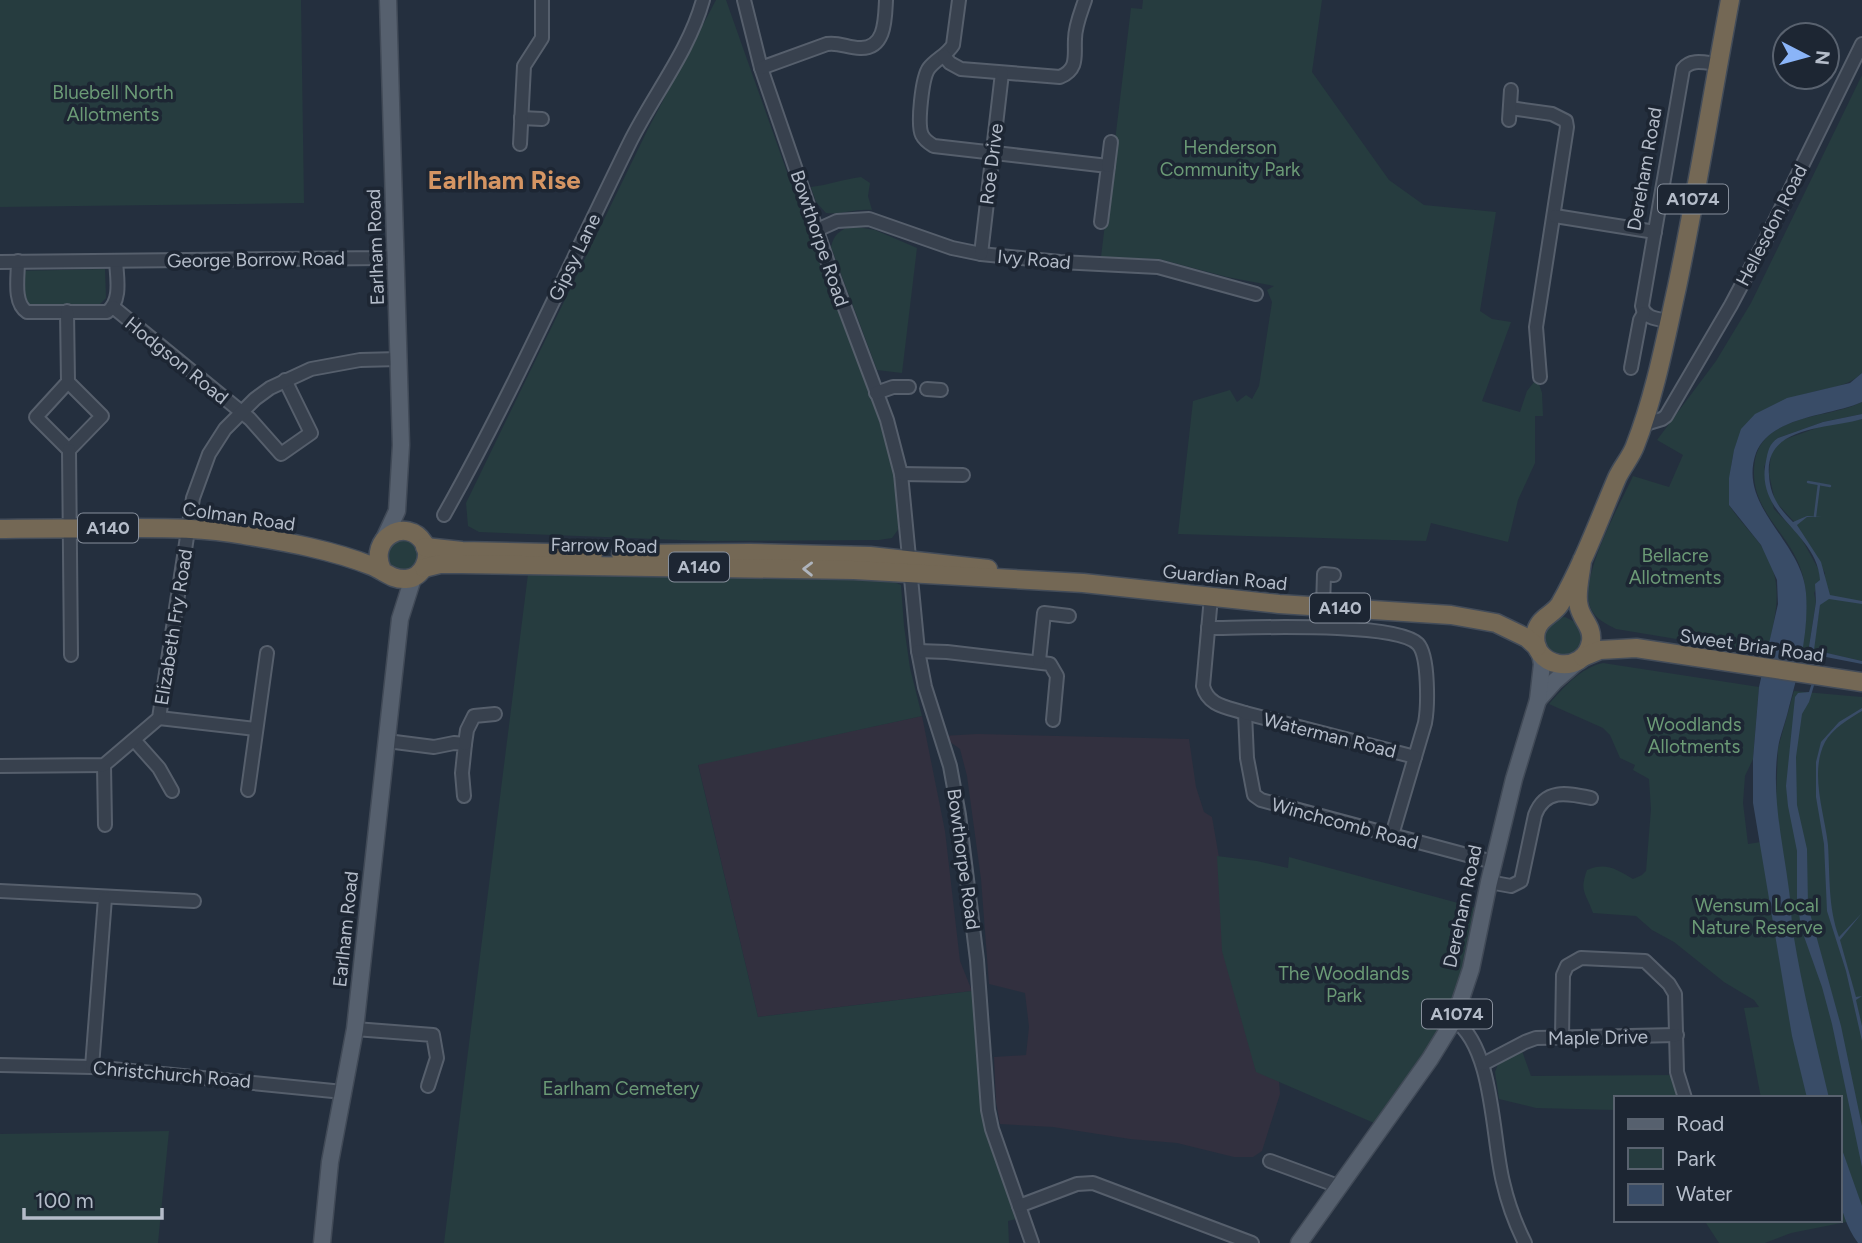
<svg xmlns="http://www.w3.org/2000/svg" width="1862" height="1243" font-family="Figtree,sans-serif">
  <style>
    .medical { fill: #32303f }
    .green { fill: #263c3f }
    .water { fill: #394c67 }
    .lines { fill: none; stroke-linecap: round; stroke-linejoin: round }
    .stream { stroke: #394c67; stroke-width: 2.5 }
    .minor-casing { stroke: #565f6c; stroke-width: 16 }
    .major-casing { stroke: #414a57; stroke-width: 19 }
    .highway-casing { stroke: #434c59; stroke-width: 21 }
    .minor { stroke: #38414e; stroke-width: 12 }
    .major { stroke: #56606e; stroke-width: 16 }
    .highway { stroke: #746855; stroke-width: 18 }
    .oneway { stroke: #aeb4bd }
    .labels { text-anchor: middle; stroke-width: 7; stroke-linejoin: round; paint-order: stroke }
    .shield { fill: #1d2633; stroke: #878f9c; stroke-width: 2 }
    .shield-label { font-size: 18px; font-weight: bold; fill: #b4bcc9 }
    .park-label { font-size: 19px; fill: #6b9a76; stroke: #1d2633 }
    .street-label { font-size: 19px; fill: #b4bcc9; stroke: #1d2633 }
    .district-label { font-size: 26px; font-weight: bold; fill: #d59563; stroke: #1d2633 }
  </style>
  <rect width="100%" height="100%" fill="#242f3e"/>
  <g class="medical">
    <path d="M 922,716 L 945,831 L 960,961 L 972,991 L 758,1017 L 698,764 Z"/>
    <path d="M 978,734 L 1189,739 L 1196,787 L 1204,812 L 1212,817 L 1256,1071 L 1279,1081 L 1280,1094 L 1262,1151 L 1253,1157 L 1234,1157 L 1177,1143 L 1130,1139 L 1053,1127 L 1000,1124 L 996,1102 L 994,1057 L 1026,1055 L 1029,1027 L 1025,993 L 989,984 L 981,879 L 967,776 L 960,749 L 942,736 Z"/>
  </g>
  <g class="green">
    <path d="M 0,0 L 301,0 L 304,203 L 0,207 Z"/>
    <path d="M 716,0 L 726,0 L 810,237 L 876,410 L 896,479 L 900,527 L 892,538 L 879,540 L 707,541 L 479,532 L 468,526 L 466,503 L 647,131 Z"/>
    <path d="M 1143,0 L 1322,0 L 1312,72 L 1389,180 L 1424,205 L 1496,212 L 1480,311 L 1492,319 L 1511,322 L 1482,401 L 1520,412 L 1527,391 L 1534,382 L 1539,384 L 1542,393 L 1543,416 L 1535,416 L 1535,463 L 1518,500 L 1508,542 L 1431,523 L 1426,541 L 1178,534 L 1193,401 L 1230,390 L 1237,402 L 1246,395 L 1252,399 L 1259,386 L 1272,302 L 1267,290 L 1274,286 L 1227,277 L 1159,259 L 1101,257 L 1131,8 L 1142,9 Z"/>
    <path d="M 1862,75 L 1862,373 C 1850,385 1834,387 1817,391 C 1742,409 1730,430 1729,505 C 1738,519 1750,531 1760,544 C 1786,581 1776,613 1767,654 L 1616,629 C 1606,624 1596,619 1591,609 C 1577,579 1620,505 1633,476 L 1669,487 L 1683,455 L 1657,440 L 1716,361 L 1751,303 Z"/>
    <path d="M 861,177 L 870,183 L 868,196 L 872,210 C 856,208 841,215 826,213 L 816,202 L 811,187 C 828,185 844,179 861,177 Z"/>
    <path d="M 851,226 L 875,230 L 917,248 L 902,373 L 877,370 L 831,247 C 834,234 839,231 851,226 Z"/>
    <path d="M 105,269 L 106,298 L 97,307 L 21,308 L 13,300 L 13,271 Z"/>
    <path d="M 1862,402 L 1862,414 L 1823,422 L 1778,438 L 1764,467 L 1774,509 L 1800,536 L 1820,572 L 1820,581 L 1814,593 L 1816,602 L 1808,653 L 1802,656 C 1804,632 1809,605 1804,581 C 1795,533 1746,513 1755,460 C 1757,448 1765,436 1776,430 C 1802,414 1835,415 1862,402 Z"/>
    <path d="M 1862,419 L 1862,661 L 1813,650 L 1825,573 L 1797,525 L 1775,501 L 1769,474 L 1771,454 L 1774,447 L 1783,440 L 1822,426 Z"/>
    <circle cx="402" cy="555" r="16"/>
    <path d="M 528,574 L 877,580 L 892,581 L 901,585 L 904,626 L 910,668 L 922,716 L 698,765 L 758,1017 L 972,991 L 980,1100 L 995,1159 L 1016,1219 L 1008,1221 L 1009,1243 L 444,1243 Z"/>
    <path d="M 1565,617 L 1579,624 L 1585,639 L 1578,654 L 1554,657 L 1543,645 L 1544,629 L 1556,618 Z"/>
    <path d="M 1603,663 L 1759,687 L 1753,759 L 1745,776 L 1743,803 L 1748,844 L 1780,839 L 1776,800 L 1778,748 L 1794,691 L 1862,697 L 1862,1213 L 1846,1222 L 1791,1233 L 1765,1243 L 1719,1243 L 1704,1220 L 1839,1220 L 1839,1098 L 1761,1098 L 1744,1008 L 1759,1007 L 1754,1000 L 1724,982 L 1674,942 L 1652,930 L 1636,916 L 1593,913 C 1586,893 1579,892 1587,870 C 1606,862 1616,869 1633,879 L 1642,875 L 1646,871 L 1651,809 L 1649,779 L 1633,770 L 1635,765 L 1620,758 L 1610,735 L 1603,728 L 1549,704 C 1564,687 1580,668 1603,663 Z"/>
    <path d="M 1217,856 L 1257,861 L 1288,868 L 1289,857 L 1480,909 L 1450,1011 L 1381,1126 L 1256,1072 L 1222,951 Z"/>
    <path d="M 1522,1051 L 1531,1076 L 1675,1075 L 1682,1098 L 1615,1098 L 1615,1110 L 1536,1108 L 1499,1099 L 1495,1072 L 1499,1062 Z"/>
    <path d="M 169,1131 L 158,1243 L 0,1243 L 0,1134 Z"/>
  </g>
  <g class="water">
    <path d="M 1862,373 L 1862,402 C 1831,416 1770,416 1756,453 C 1737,507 1802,541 1806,593 C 1809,632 1799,670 1789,707 C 1786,721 1780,735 1778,748 C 1771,796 1783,843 1789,890 C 1791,904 1791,918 1793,932 C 1802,988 1816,1043 1829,1098 L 1807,1098 L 1792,1036 L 1753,803 L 1753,759 L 1759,687 L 1778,604 L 1777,580 L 1761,545 L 1729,505 L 1729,478 L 1734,450 L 1741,429 L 1755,414 L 1787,398 L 1850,383 Z"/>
    <path d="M 1862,414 L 1862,419 C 1830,429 1764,425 1769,475 C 1770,496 1779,508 1793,522 L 1807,516 L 1822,516 L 1807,517 L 1797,525 L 1821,562 L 1830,595 L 1862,601 L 1862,604 L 1829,599 L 1820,605 L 1814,650 L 1862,661 L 1862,664 L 1826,657 L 1822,659 L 1809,702 L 1802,714 L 1796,757 L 1797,805 L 1807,849 L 1808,906 L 1841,1026 L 1862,1126 L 1862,1167 L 1832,1024 L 1822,987 L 1801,928 L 1797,898 L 1797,851 L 1788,806 L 1786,786 L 1795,697 L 1798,693 L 1809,692 L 1820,658 L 1820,655 L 1808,653 L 1816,602 L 1815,584 L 1820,580 C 1817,531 1754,516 1766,461 C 1768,451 1769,444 1778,438 L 1823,422 Z"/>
    <path d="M 1862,708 L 1862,711 C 1850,718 1832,729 1825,742 C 1809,773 1825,815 1828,845 C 1830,877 1828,907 1839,937 L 1862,913 L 1840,940 L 1856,997 L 1862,996 L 1856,1000 L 1862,1026 L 1862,1041 L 1846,971 L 1827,911 L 1824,844 L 1816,797 L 1816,762 L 1821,742 L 1839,722 Z"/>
    <path d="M 1839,1141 L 1862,1206 L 1862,1243 L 1858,1243 C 1834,1209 1839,1180 1839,1141 Z"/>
  </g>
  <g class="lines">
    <g class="stream">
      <path d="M 1808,482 L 1830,486"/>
      <path d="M 1815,516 L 1819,484"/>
    </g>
    <g class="minor-casing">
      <g id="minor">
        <path d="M 744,0 L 761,68 L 828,263 L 887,420 L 901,474 L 918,651 L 925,687 L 950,766 L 959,815 L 977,960 L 988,1110 L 992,1129 L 1032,1243"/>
        <path d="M 959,0 L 953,45 C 947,55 936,59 929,68 C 922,77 917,125 922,135 C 925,141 929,143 934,146 L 1108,166 L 1101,222"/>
        <path d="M 944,56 L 950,63 L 961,69 L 1060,77 C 1079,69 1074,55 1075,39 C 1075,26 1081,12 1085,0"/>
        <path d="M 761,68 L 827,44 C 839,42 848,48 860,48 C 886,49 885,18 886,0"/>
        <path d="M 1510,108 L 1552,114 L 1566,121 L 1567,127 L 1536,327 L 1540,377"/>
        <path d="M 521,118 L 542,119"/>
        <path d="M 1509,120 L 1511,90"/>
        <path d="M 520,144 L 524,66 L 542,38 L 542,0"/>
        <path d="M 1108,166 L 1111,142"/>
        <path d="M 1555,216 L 1655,232"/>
        <path d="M 817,230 L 837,221 L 869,219 L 952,248 L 981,254 L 1060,262 L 1158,267 L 1256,294"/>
        <path d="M 981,254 L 1002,73"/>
        <path d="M 18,261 C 18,277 13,303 27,312 L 107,312 C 122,301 117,278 116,261"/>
        <path d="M 0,262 L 383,258 L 396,256"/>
        <path d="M 113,307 L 250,419 L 281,454 L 311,433 L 285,380"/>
        <path d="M 67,311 L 68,382 L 36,417 L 69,450 L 102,416 L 68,382"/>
        <path d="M 1670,321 C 1659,319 1644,319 1642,306 L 1683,69 C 1691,58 1706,63 1718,64"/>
        <path d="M 1631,368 L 1640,320 L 1644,313"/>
        <path d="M 927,389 L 941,390"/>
        <path d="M 876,393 L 893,387 L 909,387"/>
        <path d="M 1642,425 L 1662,419 L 1666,416 L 1731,305 L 1766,239 L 1862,44"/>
        <path d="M 69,450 L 71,655"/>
        <path d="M 901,474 L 963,475"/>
        <path d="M 444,515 C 512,394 569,266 630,142 C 654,94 689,51 703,0"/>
        <path d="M 1211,597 L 1203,686 C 1208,706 1227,707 1245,713 L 1247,758 L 1254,795 L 1261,800 L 1493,862"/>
        <path d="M 1323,607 L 1324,574 L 1334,575"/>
        <path d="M 1208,628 C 1244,628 1395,621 1418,644 C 1429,656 1428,707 1425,723 L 1392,835"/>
        <path d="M 918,651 L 947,652 L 1050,664 L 1057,676 L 1053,720"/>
        <path d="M 1039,661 L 1044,613 L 1069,616"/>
        <path d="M 1245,713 L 1415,757"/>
        <path d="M 159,718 L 256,729"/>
        <path d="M 135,741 L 159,768 L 172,791"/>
        <path d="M 387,741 L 434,747 L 454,743 L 465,744 L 462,773 L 464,796"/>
        <path d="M 465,744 L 467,730 L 474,716 L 495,714"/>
        <path d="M 104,765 L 105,825"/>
        <path d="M 0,766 L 104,765 L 159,718 L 193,498 L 209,454 L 225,429 L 255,399 L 270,388 L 311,369 L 360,360 L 399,359"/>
        <path d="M 248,790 L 267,653"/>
        <path d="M 1489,882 L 1511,886 L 1521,881 L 1535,815 C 1545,788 1567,793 1591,798"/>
        <path d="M 0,891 L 194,901"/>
        <path d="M 1454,1020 C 1494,1047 1492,1139 1503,1182 C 1508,1204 1515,1223 1525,1243"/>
        <path d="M 355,1029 L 433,1035 L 437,1058 L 428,1086"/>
        <path d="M 1562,1037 L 1563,975 L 1567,966 L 1581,958 L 1645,961 L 1669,984 L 1675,994 L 1677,1072 L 1685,1098"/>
        <path d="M 1483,1064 L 1525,1042 L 1536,1038 L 1677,1035"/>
        <path d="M 0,1065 L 92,1067 L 343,1092"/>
        <path d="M 92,1067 L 105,898"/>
        <path d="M 1270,1161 L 1338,1186"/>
        <path d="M 1019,1206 L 1077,1184 L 1093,1183 L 1252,1243"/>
      </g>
    </g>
    <g class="major-casing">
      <g id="major">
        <path d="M 384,539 L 397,511 L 401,445 L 388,0"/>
        <path d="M 1538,700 L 1555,681 L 1577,662"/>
        <path d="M 322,1243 L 330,1162 L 355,1029 L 400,619 L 413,578"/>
        <path d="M 1299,1243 L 1430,1059 L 1454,1020 L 1471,969 L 1489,882 L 1514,779 L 1538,700 L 1542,664 L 1540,654"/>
      </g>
    </g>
    <g class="highway-casing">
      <g id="highway">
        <path d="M 0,529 C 39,528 78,529 117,528 C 160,528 201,527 244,535 C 287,542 332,550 372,566 C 384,571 392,580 406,579 C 423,578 432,557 424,543 C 407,516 367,538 382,570"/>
        <path d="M 425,547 L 462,551 L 593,554"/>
        <path d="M 621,554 L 750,553 L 870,556 L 988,569"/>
        <path d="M 1582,560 C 1581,574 1575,594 1579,607 C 1582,620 1593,627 1591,641 C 1585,678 1528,668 1536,631 C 1540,617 1553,615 1560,604 C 1583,564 1599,520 1617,478 C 1622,467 1631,457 1635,446 C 1655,395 1665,341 1677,287 C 1697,192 1712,96 1730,0"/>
        <path d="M 424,568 L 440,564 L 461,564 L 854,570 L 1083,583 L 1279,604 L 1451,615 L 1496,623 L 1527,638 L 1537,647"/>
        <path d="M 1583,657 L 1600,650 L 1636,648 L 1862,682"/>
      </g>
    </g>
    <use href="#minor" class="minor"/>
    <use href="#major" class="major"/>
    <use href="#highway" class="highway"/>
  </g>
  <defs><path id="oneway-chevron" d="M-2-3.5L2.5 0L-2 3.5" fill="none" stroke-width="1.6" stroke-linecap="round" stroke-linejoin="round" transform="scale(1.75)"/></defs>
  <use class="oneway" href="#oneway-chevron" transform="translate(808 569) rotate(-179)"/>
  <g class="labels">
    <g class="shield">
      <rect x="1658" y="184.5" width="70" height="29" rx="5"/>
      <rect x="78" y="513.5" width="60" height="29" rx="5"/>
      <rect x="669" y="552.5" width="60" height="29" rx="5"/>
      <rect x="1310" y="593.5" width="60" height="29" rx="5"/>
      <rect x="1422" y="999.5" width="70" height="29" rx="5"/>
    </g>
    <g class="shield-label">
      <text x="1693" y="205">A1074</text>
      <text x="108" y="534">A140</text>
      <text x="699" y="573">A140</text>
      <text x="1340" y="614">A140</text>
      <text x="1457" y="1020">A1074</text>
    </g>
    <g class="park-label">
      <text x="113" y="99">Bluebell North<tspan x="113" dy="22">Allotments</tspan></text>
      <text x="1230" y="154">Henderson<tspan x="1230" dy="22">Community Park</tspan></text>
      <text x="1675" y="562">Bellacre<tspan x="1675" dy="22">Allotments</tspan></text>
      <text x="1694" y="731">Woodlands<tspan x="1694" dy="22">Allotments</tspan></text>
      <text x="1757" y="912">Wensum Local<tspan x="1757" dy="22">Nature Reserve</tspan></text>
      <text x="1344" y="980">The Woodlands<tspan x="1344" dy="22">Park</tspan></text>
      <text x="621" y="1095">Earlham Cemetery</text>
    </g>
    <g class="street-label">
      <text transform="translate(991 164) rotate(-83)" y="7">Roe Drive</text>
      <text transform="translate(1644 169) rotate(-80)" y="7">Dereham Road</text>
      <text transform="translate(1771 225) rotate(-63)" y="7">Hellesdon Road</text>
      <text transform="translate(820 238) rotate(71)" y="7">Bowthorpe Road</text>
      <text transform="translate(375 247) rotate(-92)" y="7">Earlham Road</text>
      <text transform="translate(574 257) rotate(-64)" y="7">Gipsy Lane</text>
      <text transform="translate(256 259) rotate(-1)" y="7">George Borrow Road</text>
      <text transform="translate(1034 259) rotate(5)" y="7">Ivy Road</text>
      <text transform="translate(177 360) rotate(39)" y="7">Hodgson Road</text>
      <text transform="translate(239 516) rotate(8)" y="7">Colman Road</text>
      <text transform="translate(604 545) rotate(1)" y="7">Farrow Road</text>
      <text transform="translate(1225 577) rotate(6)" y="7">Guardian Road</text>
      <text transform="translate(173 627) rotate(-81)" y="7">Elizabeth Fry Road</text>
      <text transform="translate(1752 645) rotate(8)" y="7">Sweet Briar Road</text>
      <text transform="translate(1330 735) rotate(14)" y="7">Waterman Road</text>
      <text transform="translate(1345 823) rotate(15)" y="7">Winchcomb Road</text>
      <text transform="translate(964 859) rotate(82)" y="7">Bowthorpe Road</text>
      <text transform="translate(1462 906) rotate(-78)" y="7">Dereham Road</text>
      <text transform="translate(345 929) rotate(-84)" y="7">Earlham Road</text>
      <text transform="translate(1598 1037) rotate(-1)" y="7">Maple Drive</text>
      <text transform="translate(172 1074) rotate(5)" y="7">Christchurch Road</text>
    </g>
    <g class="district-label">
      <text x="504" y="189">Earlham Rise</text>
    </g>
  </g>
  <rect x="1614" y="1096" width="228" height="126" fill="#1d2633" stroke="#59626f" stroke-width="2"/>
  <rect x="1628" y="1119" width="35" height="10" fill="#56606e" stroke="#59626f" stroke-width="2"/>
  <text x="1676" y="1131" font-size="21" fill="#b4bcc9">Road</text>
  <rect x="1628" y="1148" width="35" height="21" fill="#263c3f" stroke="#59626f" stroke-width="2"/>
  <text x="1676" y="1166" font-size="21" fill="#b4bcc9">Park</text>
  <rect x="1628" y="1184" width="35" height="21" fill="#394c67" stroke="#59626f" stroke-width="2"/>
  <text x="1676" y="1201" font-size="21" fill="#b4bcc9">Water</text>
  <g transform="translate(1806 56) rotate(96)"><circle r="33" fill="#1d2633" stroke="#59626f" stroke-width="2"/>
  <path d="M0-5L12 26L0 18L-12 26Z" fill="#8ab4f8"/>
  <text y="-10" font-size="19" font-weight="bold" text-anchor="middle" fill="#b4bcc9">N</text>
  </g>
  <path d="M24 1208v10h138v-10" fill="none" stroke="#b4bcc9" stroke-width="3.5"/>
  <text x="35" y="1208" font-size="21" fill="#b4bcc9" stroke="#1d2633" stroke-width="5" paint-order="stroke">100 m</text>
</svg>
